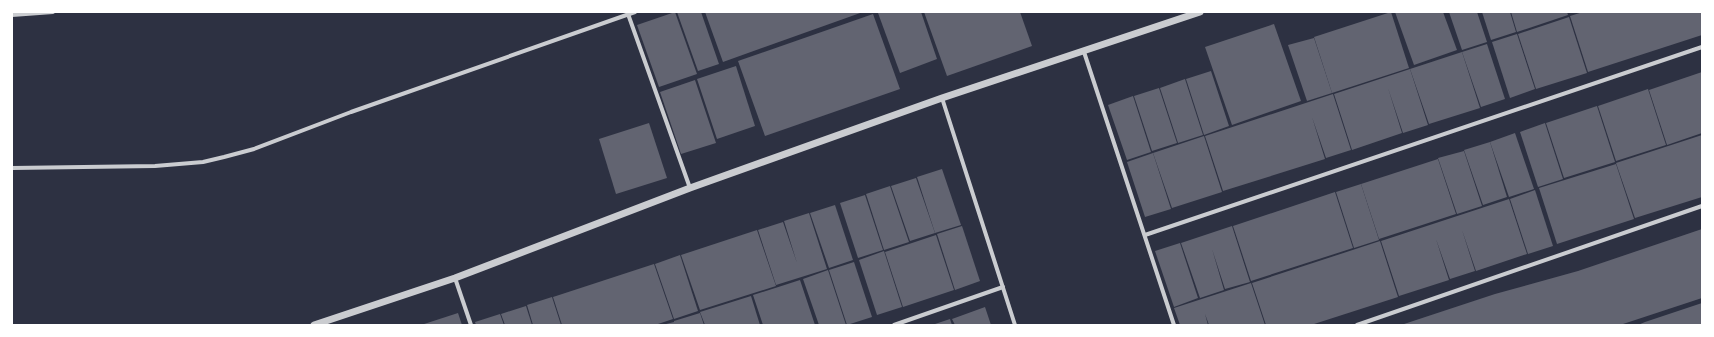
<svg xmlns="http://www.w3.org/2000/svg" width="1714" height="337" font-family="Barlow,sans-serif">
  <style>
    .building { fill: #626471 }
    .lines { fill: none; stroke-linecap: round; stroke-linejoin: round }
    .minor { stroke: #caccd0; stroke-width: 4 }
    .tertiary { stroke: #caccd0; stroke-width: 7 }
  </style>
  <rect width="100%" height="100%" fill="#2d3142"/>
  <g class="building">
    <path d="M 675,12 L 697,74 L 659,87 L 637,25 Z"/>
    <path d="M 677,12 L 701,12 L 719,64 L 698,71 Z"/>
    <path d="M 705,12 L 863,12 L 723,62 Z"/>
    <path d="M 880,12 L 921,12 L 937,59 L 900,73 L 878,13 Z"/>
    <path d="M 924,12 L 1020,12 L 1032,46 L 947,76 Z"/>
    <path d="M 1391,12 L 1409,68 L 1332,93 L 1314,37 Z"/>
    <path d="M 1395,12 L 1443,12 L 1457,50 L 1414,65 Z"/>
    <path d="M 1449,12 L 1477,12 L 1487,42 L 1462,50 Z"/>
    <path d="M 1482,12 L 1510,12 L 1516,32 L 1491,40 Z"/>
    <path d="M 1511,12 L 1567,12 L 1568,15 L 1517,32 Z"/>
    <path d="M 1583,12 L 1702,12 L 1702,35 L 1588,72 L 1570,16 Z"/>
    <path d="M 873,14 L 900,89 L 765,136 L 738,61 Z"/>
    <path d="M 1569,17 L 1587,73 L 1536,89 L 1518,34 Z"/>
    <path d="M 1274,24 L 1301,101 L 1232,125 L 1205,47 Z"/>
    <path d="M 1517,34 L 1535,89 L 1510,98 L 1492,42 Z"/>
    <path d="M 1314,38 L 1332,93 L 1307,101 L 1288,45 Z"/>
    <path d="M 1487,44 L 1505,99 L 1481,107 L 1462,52 Z"/>
    <path d="M 1462,52 L 1480,108 L 1429,124 L 1410,69 Z"/>
    <path d="M 736,66 L 755,126 L 717,139 L 697,79 Z"/>
    <path d="M 1410,69 L 1428,125 L 1403,133 L 1388,88 L 1402,133 L 1352,150 L 1334,94 Z"/>
    <path d="M 1211,71 L 1229,126 L 1204,135 L 1186,79 Z"/>
    <path d="M 1702,72 L 1702,133 L 1667,145 L 1649,90 Z"/>
    <path d="M 1185,79 L 1203,135 L 1178,143 L 1160,88 Z"/>
    <path d="M 695,80 L 716,143 L 681,154 L 660,92 Z"/>
    <path d="M 1159,88 L 1177,143 L 1152,151 L 1134,96 Z"/>
    <path d="M 1648,89 L 1666,145 L 1616,161 L 1598,106 Z"/>
    <path d="M 1333,94 L 1351,150 L 1326,158 L 1312,117 L 1325,159 L 1223,191 L 1205,136 Z"/>
    <path d="M 1133,96 L 1151,152 L 1127,160 L 1108,105 Z"/>
    <path d="M 1597,106 L 1615,162 L 1564,178 L 1546,123 Z"/>
    <path d="M 649,123 L 667,178 L 616,194 L 599,139 Z"/>
    <path d="M 1545,123 L 1563,179 L 1538,187 L 1520,132 Z"/>
    <path d="M 1515,133 L 1534,189 L 1509,197 L 1490,142 Z"/>
    <path d="M 1702,135 L 1702,197 L 1635,218 L 1616,163 Z"/>
    <path d="M 1204,136 L 1222,192 L 1172,208 L 1153,153 Z"/>
    <path d="M 1490,142 L 1507,197 L 1483,205 L 1464,150 Z"/>
    <path d="M 1464,151 L 1482,206 L 1457,214 L 1438,158 Z"/>
    <path d="M 1153,153 L 1171,209 L 1145,217 L 1127,162 Z"/>
    <path d="M 1438,159 L 1456,214 L 1379,239 L 1361,184 Z"/>
    <path d="M 1616,164 L 1634,219 L 1557,244 L 1539,188 Z"/>
    <path d="M 942,169 L 961,225 L 935,233 L 917,177 Z"/>
    <path d="M 916,178 L 935,233 L 910,241 L 891,186 Z"/>
    <path d="M 1361,184 L 1379,240 L 1354,248 L 1336,192 Z"/>
    <path d="M 890,186 L 909,242 L 884,250 L 866,194 Z"/>
    <path d="M 1535,190 L 1553,246 L 1528,254 L 1510,199 Z"/>
    <path d="M 1335,192 L 1353,248 L 1251,281 L 1233,226 Z"/>
    <path d="M 865,195 L 883,250 L 858,258 L 840,203 Z"/>
    <path d="M 1509,199 L 1527,254 L 1476,271 L 1462,230 L 1475,271 L 1450,279 L 1436,239 L 1449,280 L 1399,296 L 1381,241 Z"/>
    <path d="M 835,205 L 853,260 L 829,268 L 810,213 Z"/>
    <path d="M 809,213 L 827,269 L 776,285 L 758,230 L 783,222 L 797,263 L 784,221 Z"/>
    <path d="M 962,226 L 980,281 L 955,290 L 937,234 Z"/>
    <path d="M 1232,226 L 1250,282 L 1225,289 L 1212,249 L 1224,290 L 1200,298 L 1181,243 Z"/>
    <path d="M 1702,229 L 1702,298 L 1620,325 L 1401,325 L 1495,294 L 1578,271 Z"/>
    <path d="M 757,230 L 776,286 L 700,310 L 681,255 Z"/>
    <path d="M 936,235 L 954,290 L 903,307 L 885,252 Z"/>
    <path d="M 1380,241 L 1398,297 L 1311,325 L 1266,325 L 1252,283 Z"/>
    <path d="M 1180,243 L 1198,298 L 1174,307 L 1155,251 Z"/>
    <path d="M 884,251 L 902,307 L 877,315 L 859,260 Z"/>
    <path d="M 680,255 L 698,311 L 674,319 L 655,264 Z"/>
    <path d="M 854,262 L 872,317 L 847,325 L 829,270 Z"/>
    <path d="M 654,264 L 673,319 L 655,325 L 562,325 L 553,297 Z"/>
    <path d="M 828,270 L 846,325 L 819,325 L 803,279 Z"/>
    <path d="M 800,280 L 815,325 L 763,325 L 753,295 Z"/>
    <path d="M 1251,283 L 1265,325 L 1209,325 L 1205,314 L 1208,325 L 1180,325 L 1174,308 Z"/>
    <path d="M 751,296 L 760,325 L 705,325 L 700,312 Z"/>
    <path d="M 552,297 L 561,325 L 533,325 L 527,305 Z"/>
    <path d="M 1702,303 L 1702,325 L 1638,325 L 1645,322 Z"/>
    <path d="M 526,306 L 532,325 L 505,325 L 501,314 Z"/>
    <path d="M 985,307 L 991,325 L 955,325 L 952,319 Z"/>
    <path d="M 458,313 L 462,325 L 421,325 Z"/>
    <path d="M 700,313 L 704,325 L 662,325 L 674,322 L 674,321 Z"/>
    <path d="M 500,314 L 504,325 L 476,325 L 475,322 Z"/>
    <path d="M 950,319 L 952,325 L 932,325 Z"/>
  </g>
  <g class="lines">
    <g class="minor">
      <path d="M 628,14 L 690,188"/>
      <path d="M 12,15 L 53,12"/>
      <path d="M 1084,52 L 1174,325"/>
      <path d="M 942,98 L 1015,325"/>
      <path d="M 12,168 L 155,166 L 203,162 L 224,157 L 254,149 L 351,112 L 635,12"/>
      <path d="M 1145,235 L 1702,47"/>
      <path d="M 455,278 L 471,325"/>
      <path d="M 894,325 L 1003,287"/>
      <path d="M 1357,325 L 1702,206"/>
    </g>
    <path class="tertiary" d="M 314,325 L 455,278 L 690,188 L 942,98 L 1200,12"/>
  </g>
  <rect width="1714" height="337" fill="none" stroke="#ffffff" stroke-width="26"/>
</svg>
